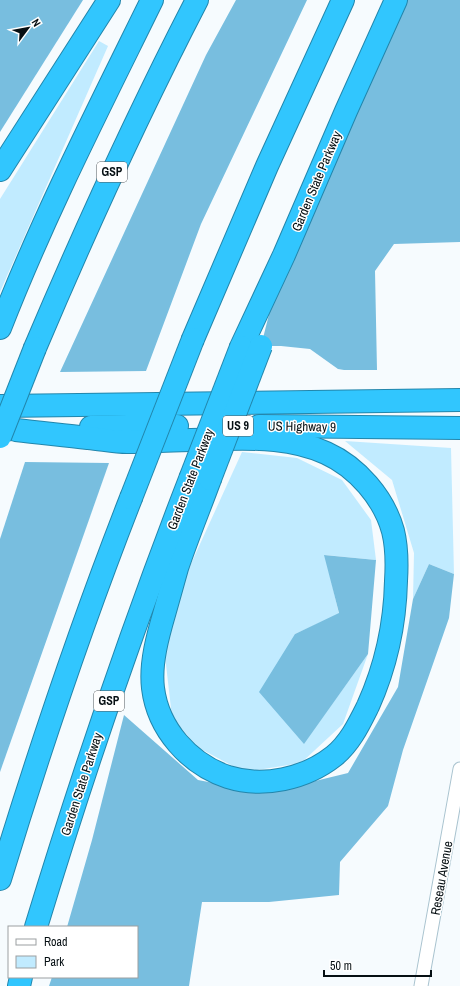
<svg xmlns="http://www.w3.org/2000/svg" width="460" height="986" font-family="'Archivo Narrow',sans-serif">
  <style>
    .green { fill: #c1ebff }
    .forest { fill: #78bedf }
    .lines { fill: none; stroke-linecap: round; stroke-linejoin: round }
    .street-casing { stroke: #a9c3cf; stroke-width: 15 }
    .highway-casing { stroke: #2286ac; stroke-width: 24 }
    .street { stroke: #fff; stroke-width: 13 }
    .highway { stroke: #31c6fe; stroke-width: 22 }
    .highway-bridge-casing { stroke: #2286ac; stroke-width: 24; stroke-linecap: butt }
    .highway-bridge { stroke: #31c6fe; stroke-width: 22 }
    .labels { text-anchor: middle; stroke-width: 3; stroke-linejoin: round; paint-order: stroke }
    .shield { fill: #fff; stroke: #51575a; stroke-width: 1 }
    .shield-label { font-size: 12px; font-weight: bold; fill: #060f13 }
    .street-label { font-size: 13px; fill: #060f13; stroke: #fff }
  </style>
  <rect width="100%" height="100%" fill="#f6fbfe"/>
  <g class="green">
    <path d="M 99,41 L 108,46 L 0,292 L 0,199 Z"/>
    <path d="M 345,441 L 451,448 L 454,574 L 429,564 L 413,599 L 414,553 L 392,480 Z"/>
    <path d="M 242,452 L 297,458 L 342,480 L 371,520 L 376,560 L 325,555 L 339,614 L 295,634 L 304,743 L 368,654 L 343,724 L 301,763 L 244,772 L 197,747 L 172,717 L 165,656 L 174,601 Z"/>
  </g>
  <g class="forest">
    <path d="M 0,0 L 83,0 L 0,132 Z"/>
    <path d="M 236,0 L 307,0 L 201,224 L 146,371 L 60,372 L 206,55 Z"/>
    <path d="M 396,0 L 460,0 L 460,242 L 394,244 L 375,271 L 377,370 L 344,370 L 338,369 L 310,349 L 281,346 L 261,346 L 284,255 Z"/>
    <path d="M 25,462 L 109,463 L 0,772 L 0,539 Z"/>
    <path d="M 324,555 L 376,560 L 368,654 L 304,744 L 259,692 L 295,634 L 339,613 Z"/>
    <path d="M 429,564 L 454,574 L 449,618 L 403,750 L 388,806 L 340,862 L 339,895 L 269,902 L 202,902 L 189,986 L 49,986 L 52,977 L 137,977 L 137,927 L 67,927 L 92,840 L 124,715 L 198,780 L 266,793 L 348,773 L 398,687 L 413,599 Z"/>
  </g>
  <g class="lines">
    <g class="street-casing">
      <path id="street" d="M 421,986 L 460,769"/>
    </g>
    <g class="highway-casing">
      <g id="highway">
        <path d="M 0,170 L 109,0"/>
        <path d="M 0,328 C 44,215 99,108 152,0"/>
        <path d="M 193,339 L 267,166 L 343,0"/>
        <path d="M 241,347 L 284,255 L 346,111 L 396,0"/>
        <path d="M 35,348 C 85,230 138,114 197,0"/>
        <path d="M 0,406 L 460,400"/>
        <path d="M 259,426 L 460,428"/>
        <path d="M 91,427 L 128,426 L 177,426"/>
        <path d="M 16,430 C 40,433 64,435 88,438 C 101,439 114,442 127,442 C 138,442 149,441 160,441 C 181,440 201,440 222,439 C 257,438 293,438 326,453 C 357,467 384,498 393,531 C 397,547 397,565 396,581 C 395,625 386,666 368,706 C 359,724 350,743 334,756 C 305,779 263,788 228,777 C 189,764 158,729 153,688 C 150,663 158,635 165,611 C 169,597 173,582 177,568 C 187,538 199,509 210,479"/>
        <path d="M 0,879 C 39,751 82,623 131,498"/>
        <path d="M 36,927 C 82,776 133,626 190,479"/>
        <path d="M 19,986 L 21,977"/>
      </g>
    </g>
    <use href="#street" class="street"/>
    <use href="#highway" class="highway"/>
    <g class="highway-bridge-casing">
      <g id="highway-bridge">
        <path d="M 0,437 L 35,348"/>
        <path d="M 190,479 L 241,347"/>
        <path d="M 210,479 L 261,346"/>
        <path d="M 131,498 L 193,339"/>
      </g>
    </g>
    <use href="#highway-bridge" class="highway-bridge"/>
  </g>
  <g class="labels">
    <g class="shield">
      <rect x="97" y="162" width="30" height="20" rx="3"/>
      <rect x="223" y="416" width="30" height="20" rx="3"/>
      <rect x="94" y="691" width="30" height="20" rx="3"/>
    </g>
    <g class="shield-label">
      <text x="112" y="176">GSP</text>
      <text x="238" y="430">US 9</text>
      <text x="109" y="705">GSP</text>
    </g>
    <g class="street-label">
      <text transform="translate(316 181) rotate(-67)" y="5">Garden State Parkway</text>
      <text transform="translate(302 426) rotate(1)" y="5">US Highway 9</text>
      <text transform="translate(190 479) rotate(-69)" y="5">Garden State Parkway</text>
      <text transform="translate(81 784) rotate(-72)" y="5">Garden State Parkway</text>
      <text transform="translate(441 878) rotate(-80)" y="5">Reseau Avenue</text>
    </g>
  </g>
  <rect x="8" y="926" width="130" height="52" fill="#ffffff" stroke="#9b9fa1"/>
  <rect x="16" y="939" width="20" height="6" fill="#ffffff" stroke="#9b9fa1"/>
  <text x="44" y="946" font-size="12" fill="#060f13">Road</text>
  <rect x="16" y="956" width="20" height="12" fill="#c1ebff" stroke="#9b9fa1"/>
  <text x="44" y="966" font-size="12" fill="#060f13">Park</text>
  <g transform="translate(28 28) rotate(58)" stroke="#ffffff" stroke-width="3" paint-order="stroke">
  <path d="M0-3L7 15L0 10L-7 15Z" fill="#060f13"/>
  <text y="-6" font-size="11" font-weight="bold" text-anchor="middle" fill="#060f13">N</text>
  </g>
  <path d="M324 970v6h107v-6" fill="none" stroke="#060f13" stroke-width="2"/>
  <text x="330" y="970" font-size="12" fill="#060f13" stroke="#ffffff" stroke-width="3" paint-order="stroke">50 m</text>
</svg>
